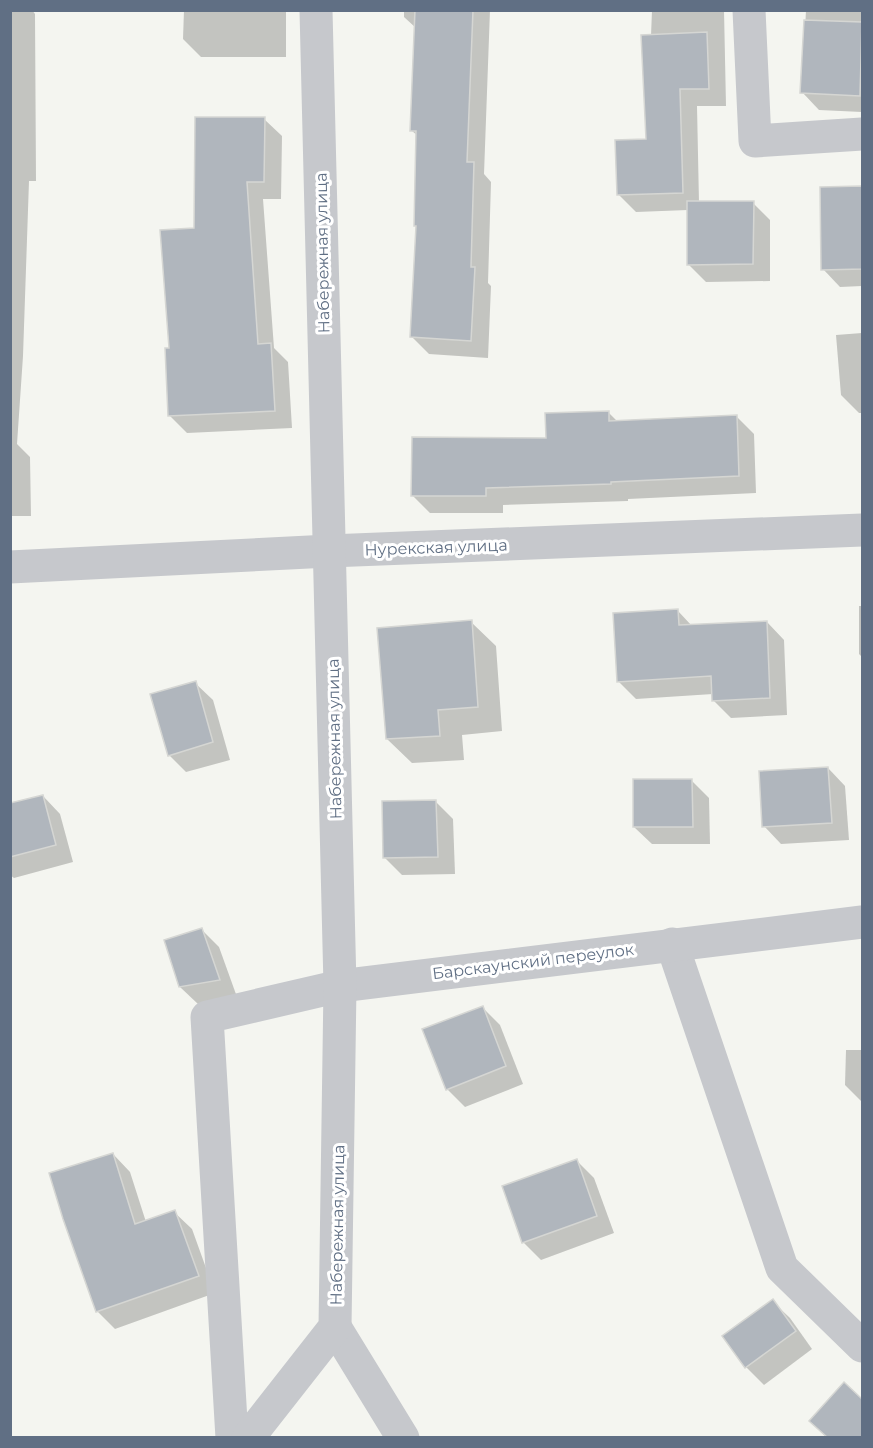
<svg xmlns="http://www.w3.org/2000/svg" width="873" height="1448" font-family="Montserrat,sans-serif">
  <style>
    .shadow { fill: #0003 }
    .building { fill: #b0b6bd; stroke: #d5d6d3; stroke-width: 1.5 }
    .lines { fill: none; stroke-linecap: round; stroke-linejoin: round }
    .street { stroke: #c6c8cc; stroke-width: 33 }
    .labels { text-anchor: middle; stroke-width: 6; stroke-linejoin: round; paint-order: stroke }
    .street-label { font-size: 16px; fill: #606f84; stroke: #fff }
  </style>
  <rect width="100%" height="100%" fill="#f4f5f0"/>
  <g class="shadow">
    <path d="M 10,10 L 32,10 L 35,14 L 36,181 L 29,181 L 23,356 L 17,444 L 30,457 L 31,516 L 10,516 Z"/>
    <path d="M 184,10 L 286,10 L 286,57 L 201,57 L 183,39 Z"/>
    <path d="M 404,10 L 490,10 L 484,174 L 491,182 L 488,283 L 491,286 L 488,358 L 429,354 L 412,337 L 418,227 L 418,136 L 412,131 L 416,28 L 404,17 Z"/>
    <path d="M 652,10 L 724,10 L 726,106 L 697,106 L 699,203 L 753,203 L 770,220 L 770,281 L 706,282 L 688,264 L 688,210 L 636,212 L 618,194 L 647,141 Z"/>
    <path d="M 806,10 L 862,10 L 862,112 L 819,110 L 802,92 Z"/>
    <path d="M 264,119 L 282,136 L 281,199 L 263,199 L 274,348 L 288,362 L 292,428 L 187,433 L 169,415 L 196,229 Z"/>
    <path d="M 862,187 L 862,286 L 840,287 L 823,269 L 821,188 Z"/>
    <path d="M 862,333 L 862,413 L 859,413 L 841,395 L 836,335 Z"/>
    <path d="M 608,412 L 618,422 L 736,416 L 754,434 L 756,493 L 628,499 L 628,501 L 503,505 L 503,513 L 430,513 L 413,496 Z"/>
    <path d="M 859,606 L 862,606 L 862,657 L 859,654 Z"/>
    <path d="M 678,611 L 692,626 L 767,622 L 784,640 L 787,715 L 731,718 L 713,700 L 713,694 L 636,699 L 618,681 Z"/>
    <path d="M 471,622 L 496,646 L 502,731 L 462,735 L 464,760 L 412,763 L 387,739 Z"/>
    <path d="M 195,683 L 213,700 L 230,760 L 186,772 L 169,755 Z"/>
    <path d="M 828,768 L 845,786 L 849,840 L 781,844 L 764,826 Z"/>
    <path d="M 692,781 L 709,798 L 710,844 L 652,844 L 634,827 Z"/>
    <path d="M 43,796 L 60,814 L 73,862 L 14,878 L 10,875 L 10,805 Z"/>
    <path d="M 436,802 L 453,819 L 455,874 L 402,875 L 385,858 Z"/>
    <path d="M 202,930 L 219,947 L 237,997 L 198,1004 L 180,987 Z"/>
    <path d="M 482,1007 L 500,1025 L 523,1084 L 465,1107 L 447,1089 Z"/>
    <path d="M 846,1050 L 862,1050 L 862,1102 L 845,1085 Z"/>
    <path d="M 113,1154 L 130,1172 L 146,1222 L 174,1212 L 192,1229 L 215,1293 L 115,1329 L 98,1312 L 64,1219 Z"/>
    <path d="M 577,1161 L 594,1178 L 614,1233 L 541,1260 L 523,1242 Z"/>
    <path d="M 772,1301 L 790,1318 L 812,1349 L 764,1385 L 746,1367 L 724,1336 Z"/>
    <path d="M 844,1384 L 862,1401 L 862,1438 L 827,1438 L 811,1421 Z"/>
  </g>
  <g class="building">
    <path d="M 415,10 L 473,10 L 467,162 L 474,162 L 471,267 L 475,267 L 471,341 L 410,337 L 416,226 L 414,226 L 416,131 L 410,131 Z"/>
    <path d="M 804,20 L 862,22 L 860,96 L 800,93 Z"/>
    <path d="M 707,32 L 709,89 L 680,89 L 683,193 L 617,195 L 615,140 L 646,139 L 641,35 Z"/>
    <path d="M 195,117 L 265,117 L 264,182 L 247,182 L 258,344 L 271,343 L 275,411 L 168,416 L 165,348 L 169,348 L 160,230 L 194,228 Z"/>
    <path d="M 862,186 L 862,269 L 821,270 L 820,187 Z"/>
    <path d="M 687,201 L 754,201 L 753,264 L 687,265 Z"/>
    <path d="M 609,411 L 609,421 L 737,415 L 739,476 L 611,482 L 611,484 L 486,488 L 486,496 L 411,496 L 412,437 L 546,438 L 545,413 Z"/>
    <path d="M 678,609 L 679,625 L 767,621 L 770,698 L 712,701 L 711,676 L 617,682 L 613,613 Z"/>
    <path d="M 472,620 L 478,707 L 438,710 L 440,736 L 386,739 L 377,628 Z"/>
    <path d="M 196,681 L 213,742 L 168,756 L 150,694 Z"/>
    <path d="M 828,767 L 832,823 L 762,827 L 759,771 Z"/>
    <path d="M 633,779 L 692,779 L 693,827 L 633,827 Z"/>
    <path d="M 43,795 L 56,845 L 10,857 L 10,803 Z"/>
    <path d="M 436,800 L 438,857 L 383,858 L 382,801 Z"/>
    <path d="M 202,928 L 220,980 L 179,987 L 164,940 Z"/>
    <path d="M 483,1006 L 506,1066 L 446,1090 L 422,1029 Z"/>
    <path d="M 113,1153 L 135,1224 L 175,1210 L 199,1276 L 96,1312 L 63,1219 L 49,1173 Z"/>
    <path d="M 577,1159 L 597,1216 L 522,1243 L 502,1186 Z"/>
    <path d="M 773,1299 L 796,1331 L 745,1368 L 722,1336 Z"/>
    <path d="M 844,1382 L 862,1399 L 862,1437 L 827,1437 L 809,1421 Z"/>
  </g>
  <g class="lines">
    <g class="street">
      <path d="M 749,10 L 755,141 L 862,134"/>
      <path d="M 10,567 L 329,551 L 862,530"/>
      <path d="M 672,944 L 782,1268 L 862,1346"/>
      <path d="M 335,1327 L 403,1438"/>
      <path d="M 232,1438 L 207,1017 L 340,986 L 862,922"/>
      <path d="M 248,1438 L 335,1327 L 340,986 L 316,10"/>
    </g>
  </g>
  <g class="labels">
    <g class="street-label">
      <text transform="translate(322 253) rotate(-91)" y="6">Набережная улица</text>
      <text transform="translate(436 547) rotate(-2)" y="6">Нурекская улица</text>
      <text transform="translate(334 739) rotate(-91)" y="6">Набережная улица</text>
      <text transform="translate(533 961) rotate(-7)" y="6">Барскаунский переулок</text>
      <text transform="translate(337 1225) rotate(-89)" y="6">Набережная улица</text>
    </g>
  </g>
  <rect width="873" height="1448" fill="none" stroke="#606f84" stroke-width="24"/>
</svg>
